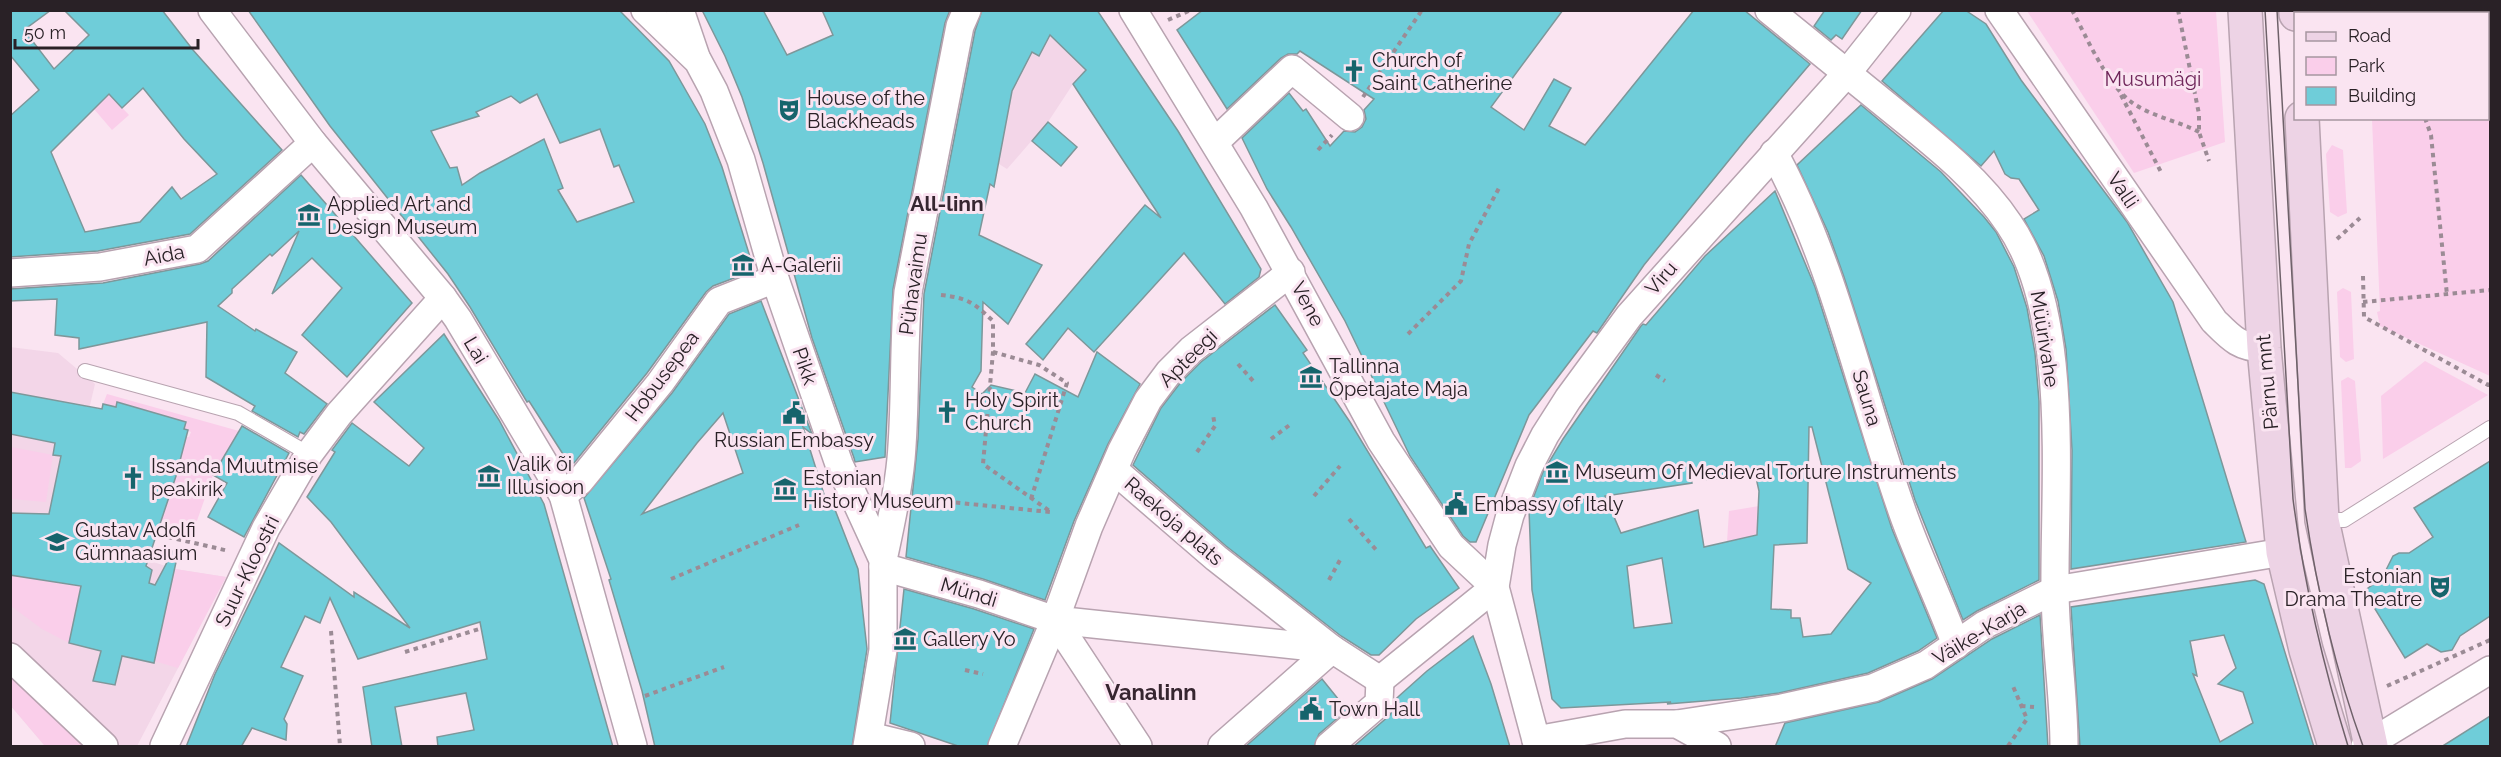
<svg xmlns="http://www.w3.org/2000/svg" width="2501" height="757" font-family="Raleway,sans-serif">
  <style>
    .built { fill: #f3d6e8 }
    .green { fill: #faceea }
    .building { fill: #6fcdd9; stroke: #7d979a; stroke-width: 1.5; fill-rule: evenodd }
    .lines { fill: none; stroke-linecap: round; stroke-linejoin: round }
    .lane-casing { stroke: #b8a3b0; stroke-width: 16 }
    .street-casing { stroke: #b8a3b0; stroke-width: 30 }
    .secondary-casing { stroke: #b8a3b0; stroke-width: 36 }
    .path { stroke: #9b8b95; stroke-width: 4; stroke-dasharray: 4.5 4.5; stroke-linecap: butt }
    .lane { stroke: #fff; stroke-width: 14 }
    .street { stroke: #fff; stroke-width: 27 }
    .secondary { stroke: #edd3e5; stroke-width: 33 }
    .tram { stroke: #6e6169; stroke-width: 1.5 }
    .labels { text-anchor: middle; stroke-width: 6; stroke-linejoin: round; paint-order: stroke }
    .poi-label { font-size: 20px; fill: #292126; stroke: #fae4f1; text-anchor: start }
    .park-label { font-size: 20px; fill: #6f265a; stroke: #fae4f1 }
    .street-label { font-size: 20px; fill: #292126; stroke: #fae4f1 }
    .neighbourhood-label { font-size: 21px; font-weight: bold; fill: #362630; stroke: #fae4f1 }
    .quarter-label { font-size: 22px; font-weight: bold; fill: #362630; stroke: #fae4f1 }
  </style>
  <rect width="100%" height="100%" fill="#fae4f1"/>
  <g class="built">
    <path d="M 981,11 L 1097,11 L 1117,40 L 1073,84 L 1048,122 L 1007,169 L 954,136 L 973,34 Z"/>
    <path d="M 10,347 L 58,353 L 95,384 L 60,532 L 175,569 L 226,577 L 137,746 L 45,746 L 11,706 Z"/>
  </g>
  <g class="green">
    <path d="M 2027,11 L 2216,11 L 2225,142 L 2134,173 Z"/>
    <path d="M 2367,11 L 2490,11 L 2490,376 L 2380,326 L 2377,312 L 2380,311 L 2372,119 L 2488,118 L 2488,14 L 2367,14 Z"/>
    <path d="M 109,94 L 129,115 L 112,130 L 94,109 Z"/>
    <path d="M 2332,145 L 2343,150 L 2347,213 L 2338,217 L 2330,212 L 2326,154 Z"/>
    <path d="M 2343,288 L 2351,292 L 2354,359 L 2346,362 L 2340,357 L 2337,292 Z"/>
    <path d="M 2425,361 L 2488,395 L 2383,459 L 2381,396 Z"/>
    <path d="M 2348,377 L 2355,381 L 2361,461 L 2351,468 L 2345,468 L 2341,381 Z"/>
    <path d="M 107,394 L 239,431 L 213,475 L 192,535 L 169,531 L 163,527 L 165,522 L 158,520 L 166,495 L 172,497 L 173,492 L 167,490 L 179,465 L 180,461 L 175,460 L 183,436 L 189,437 L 191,432 L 184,429 L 186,422 L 180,420 L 179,424 L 103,404 Z"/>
    <path d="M 11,447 L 53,455 L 46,502 L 11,499 Z"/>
    <path d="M 1759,506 L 1757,535 L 1727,542 L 1729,511 Z"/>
    <path d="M 175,569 L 226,577 L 178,668 L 154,661 Z"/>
    <path d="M 11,575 L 81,586 L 69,643 L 42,629 L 11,606 Z"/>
    <path d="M 10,669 L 96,746 L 45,746 L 11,706 Z"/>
  </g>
  <g class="building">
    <path d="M 10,10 L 51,10 L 24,30 L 54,69 L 89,35 L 64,10 L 162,10 L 193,50 L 282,150 L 190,234 L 98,251 L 10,257 L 10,116 L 39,90 L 10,55 ZM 143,88 L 184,139 L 217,174 L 181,199 L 172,187 L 140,222 L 85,232 L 51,152 L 109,94 L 122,108 Z"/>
    <path d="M 248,10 L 619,10 L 669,61 L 705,124 L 722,167 L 751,260 L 745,274 L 713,286 L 706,292 L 647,373 L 574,463 L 568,462 L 529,401 L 527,402 L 470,307 L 448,274 L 330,126 ZM 537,94 L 560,143 L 600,129 L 614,167 L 619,165 L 634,202 L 577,222 L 558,190 L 563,188 L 544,139 L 480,173 L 462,185 L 457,167 L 450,168 L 431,131 L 479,116 L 476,112 L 511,96 L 520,103 Z"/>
    <path d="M 702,10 L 763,10 L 787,55 L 833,35 L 822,10 L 950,10 L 945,23 L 893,289 L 885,457 L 855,462 L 854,458 L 812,338 L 763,163 L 742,97 L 725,56 Z"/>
    <path d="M 982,10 L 1097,10 L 1178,131 L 1261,269 L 1259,277 L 1225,304 L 1184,253 L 1094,352 L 1068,328 L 1043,360 L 1026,344 L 1145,205 L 1161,218 L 1073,84 L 1086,70 L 1050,35 L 1039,56 L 1032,52 L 1012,91 L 994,187 L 990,184 L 979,235 L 1042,265 L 1008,324 L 983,302 L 981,371 L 972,387 L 982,394 L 991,385 L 1025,393 L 1035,374 L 1078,397 L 1097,352 L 1140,384 L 1108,444 L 1074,521 L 1045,600 L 983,579 L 906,557 L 918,439 L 924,294 L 975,31 Z"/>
    <path d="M 1203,10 L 1563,10 L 1491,107 L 1524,130 L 1554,79 L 1571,88 L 1549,126 L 1585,145 L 1694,10 L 1744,10 L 1810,64 L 1747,138 L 1644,265 L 1597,333 L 1593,331 L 1529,415 L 1476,542 L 1470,542 L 1463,536 L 1410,456 L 1345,321 L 1291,227 L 1267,189 L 1242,138 L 1289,93 L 1303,111 L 1306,109 L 1330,146 L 1344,131 L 1355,132 L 1362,127 L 1366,119 L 1364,110 L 1374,99 L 1300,51 L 1297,54 L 1288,54 L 1281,58 L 1227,109 L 1177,30 Z"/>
    <path d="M 1825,10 L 1862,10 L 1842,39 L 1836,35 L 1831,40 L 1814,26 Z"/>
    <path d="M 1944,10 L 1965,10 L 1986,24 L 2021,80 L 2127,222 L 2173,302 L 2246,542 L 2071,569 L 2072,450 L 2066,349 L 2058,301 L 2044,256 L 2024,219 L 2039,210 L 2019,179 L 2011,178 L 2005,174 L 1994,151 L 1981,166 L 1882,81 Z"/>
    <path d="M 1861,105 L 1941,172 L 1984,217 L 1996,232 L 2014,267 L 2027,308 L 2035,353 L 2039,401 L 2039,580 L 1977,611 L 1963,620 L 1915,500 L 1844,277 L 1828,232 L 1797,165 Z"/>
    <path d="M 1048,122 L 1077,147 L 1061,166 L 1032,141 Z"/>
    <path d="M 301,175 L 412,303 L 347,377 L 302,335 L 342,288 L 312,258 L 272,294 L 299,231 L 272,256 L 270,254 L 232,289 L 232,293 L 218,306 L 255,331 L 256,329 L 297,352 L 285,373 L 327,404 L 304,434 L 300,432 L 298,437 L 252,411 L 255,406 L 206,377 L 207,322 L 79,349 L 79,338 L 55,335 L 57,299 L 10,301 L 10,289 L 103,283 L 200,264 L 208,261 Z"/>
    <path d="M 1775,191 L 1815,287 L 1892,529 L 1937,638 L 1918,651 L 1868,673 L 1779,693 L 1741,698 L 1667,704 L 1671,702 L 1561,708 L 1552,699 L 1532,590 L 1529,509 L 1543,472 L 1563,439 L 1641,326 L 1643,324 L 1646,325 L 1705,256 ZM 1809,427 L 1812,427 L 1848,569 L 1871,583 L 1831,634 L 1803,637 L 1800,618 L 1791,618 L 1791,610 L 1771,609 L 1774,545 L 1807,543 ZM 1690,471 L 1707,480 L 1755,473 L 1759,491 L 1757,535 L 1704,547 L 1698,510 L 1621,533 L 1605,496 L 1692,483 ZM 1662,558 L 1672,623 L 1634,628 L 1627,566 Z"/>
    <path d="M 761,301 L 812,434 L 803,427 L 827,504 L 832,502 L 858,569 L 867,649 L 852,747 L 655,747 L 642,691 L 609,580 L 611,579 L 584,498 L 672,393 L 729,314 ZM 723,413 L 743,473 L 642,514 L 697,443 Z"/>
    <path d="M 1275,305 L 1307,350 L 1303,353 L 1350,422 L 1426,548 L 1430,546 L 1459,588 L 1416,619 L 1379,655 L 1371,655 L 1341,636 L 1226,546 L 1133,465 L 1161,408 L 1181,382 L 1201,362 Z"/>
    <path d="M 444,334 L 499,420 L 544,504 L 613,747 L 438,747 L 437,737 L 474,730 L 466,693 L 395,707 L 402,747 L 372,747 L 363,687 L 487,659 L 480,622 L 358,659 L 330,598 L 320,623 L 305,616 L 281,667 L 303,676 L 284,719 L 287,724 L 286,740 L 252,728 L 241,747 L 186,747 L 215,674 L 279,543 L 354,597 L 354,592 L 410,628 L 331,522 L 307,497 L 335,452 L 332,450 L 352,423 L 409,466 L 424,448 L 374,402 Z"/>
    <path d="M 10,392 L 102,409 L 103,404 L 116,407 L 117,402 L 186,422 L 184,429 L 188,430 L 176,476 L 146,566 L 152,570 L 149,583 L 155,585 L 173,551 L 178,553 L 154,663 L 122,656 L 115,685 L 93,681 L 101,651 L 69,643 L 81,586 L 10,575 L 10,513 L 49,514 L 61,456 L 53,455 L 55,443 L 10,434 Z"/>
    <path d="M 242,426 L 289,453 L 244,537 L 208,517 L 227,483 L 213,475 Z"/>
    <path d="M 2490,461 L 2490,616 L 2460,636 L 2452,650 L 2441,652 L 2427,644 L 2405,658 L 2364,591 L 2382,578 L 2393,556 L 2399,553 L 2409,553 L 2433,537 L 2414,508 Z"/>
    <path d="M 2255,580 L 2264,584 L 2314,747 L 2080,747 L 2071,607 ZM 2224,635 L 2236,668 L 2218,684 L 2243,692 L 2253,723 L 2220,742 L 2193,674 L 2197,676 L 2190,641 Z"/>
    <path d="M 904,589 L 974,609 L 1034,629 L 987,747 L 961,747 L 890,723 Z"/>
    <path d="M 2040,615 L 2048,747 L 1775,747 L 1785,723 L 1879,702 L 1932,679 L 1992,639 Z"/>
    <path d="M 1473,636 L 1491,684 L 1510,747 L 1353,747 L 1390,715 L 1393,709 L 1395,700 L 1399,696 L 1427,671 Z"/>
    <path d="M 1322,679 L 1347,710 L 1319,734 L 1314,747 L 1245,747 Z"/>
    <path d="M 2490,716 L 2490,747 L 2441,747 Z"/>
  </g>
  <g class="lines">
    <g class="lane-casing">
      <g id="lane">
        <path d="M 85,371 L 238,413 L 309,454"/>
        <path d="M 2322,520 L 2344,520 L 2490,428"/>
      </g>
    </g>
    <g class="street-casing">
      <g id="street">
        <path d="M 212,10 L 313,143 L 443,298 L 458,319 L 563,495 L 633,746"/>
        <path d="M 645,10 L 698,61 L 714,91 L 741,160 L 775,279 L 839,464 L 883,560 L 883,650 L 867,746"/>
        <path d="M 680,10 L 696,57"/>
        <path d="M 1133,10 L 1254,208 L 1381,441 L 1451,546 L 1495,587"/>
        <path d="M 1769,10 C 1808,42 1847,73 1886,105 C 1929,140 1978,177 2009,224 C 2071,314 2054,482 2055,588 C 2055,641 2064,694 2064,746"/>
        <path d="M 1999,10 L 2214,321 C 2230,337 2239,348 2264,348"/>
        <path d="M 1215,142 L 1292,69 L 1350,117"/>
        <path d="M 1774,153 C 1834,263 1859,387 1900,505 C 1916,553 1939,598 1956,645"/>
        <path d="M 10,273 L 100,267 L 197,249 L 313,143"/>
        <path d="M 1114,470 L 1216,558 L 1332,649 L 1222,746"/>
        <path d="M 563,495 L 580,481 L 660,383 L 719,301 L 775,279"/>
        <path d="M 883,560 C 890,527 898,493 901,459 C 906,404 903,348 908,292 L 960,26 L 967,10"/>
        <path d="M 883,567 L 979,594 L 1055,620 L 1332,649 L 1380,680 L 1495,587"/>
        <path d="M 1055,620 L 1138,746"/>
        <path d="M 10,657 L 104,746"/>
        <path d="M 1677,724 L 1782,708 L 1873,688 L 1926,665 L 1984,625 L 2055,590 L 2283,552"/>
        <path d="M 870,736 L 911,746"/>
        <path d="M 1536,740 L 1495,587 L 1502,545 L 1510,515 L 1529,466 L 1545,435 L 1568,399 L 1629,316 L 1847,73 L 1897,10"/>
        <path d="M 1536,740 L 1625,724 L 1677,724 L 1717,746"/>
        <path d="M 164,746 L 266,528 L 309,454 L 339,414 L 443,298"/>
        <path d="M 1002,746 L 1055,620 L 1089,526 L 1122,450 L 1148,400 L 1169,372 L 1191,350 L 1291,272"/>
        <path d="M 1329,746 L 1379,703 L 1380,680"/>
        <path d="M 2365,746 L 2490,670"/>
      </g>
    </g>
    <g class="secondary-casing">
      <g id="secondary">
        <path d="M 2245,10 L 2264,348 L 2283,552 L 2306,650 L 2335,746"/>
        <path d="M 2296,10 L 2296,14"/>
        <path d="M 2302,118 L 2322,520 L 2371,746"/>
      </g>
    </g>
    <g class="path">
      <path d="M 2072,10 C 2087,38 2108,87 2134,104 C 2154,117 2178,121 2199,132"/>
      <path d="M 2178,10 L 2199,114 L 2199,132 L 2209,161"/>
      <path d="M 2409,10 L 2409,14"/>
      <path d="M 2348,12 L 2375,10"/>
      <path d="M 1168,20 L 1191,10"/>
      <path d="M 2488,69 L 2490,69"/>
      <path d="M 2121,95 L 2162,174"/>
      <path d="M 1363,97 L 1422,10"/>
      <path d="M 2425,118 L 2431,135 L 2447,295"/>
      <path d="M 1318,150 L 1332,135"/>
      <path d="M 2337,239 L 2360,218"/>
      <path d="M 2363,276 L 2364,317 L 2488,385 L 2490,383"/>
      <path d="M 941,295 C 968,298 974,303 993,321 L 993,352 L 983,464 L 1051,512"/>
      <path d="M 2363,302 L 2490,290"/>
      <path d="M 1408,334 L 1461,281 L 1469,244 L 1499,188"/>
      <path d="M 993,352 L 1039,365 L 1067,383 L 1031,499"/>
      <path d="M 1238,364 L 1254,382"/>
      <path d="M 1656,375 L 1665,381"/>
      <path d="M 1271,439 L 1291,424"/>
      <path d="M 1197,452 L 1215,426 L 1213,415"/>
      <path d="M 1314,496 L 1340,466"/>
      <path d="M 920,499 L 1050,512"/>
      <path d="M 1349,519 L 1378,552"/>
      <path d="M 168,537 L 229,551"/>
      <path d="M 671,579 L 799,525"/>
      <path d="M 1329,580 L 1340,560"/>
      <path d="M 331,631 L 340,746"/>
      <path d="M 405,652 L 479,629"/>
      <path d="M 965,670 L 983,674"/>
      <path d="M 2387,686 L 2490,640"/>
      <path d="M 645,696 L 724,667"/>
      <path d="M 2021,706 L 2034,707"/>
      <path d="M 2008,746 L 2027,719 L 2012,684"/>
    </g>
    <use href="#lane" class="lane"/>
    <use href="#street" class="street"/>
    <use href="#secondary" class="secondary"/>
    <g class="tram">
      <path d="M 2265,10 L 2293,499 C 2304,584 2323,665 2348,746"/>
      <path d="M 2277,10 L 2305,509 C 2317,591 2335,669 2363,746"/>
    </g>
  </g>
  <defs>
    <g id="church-bare" transform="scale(1.8)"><path d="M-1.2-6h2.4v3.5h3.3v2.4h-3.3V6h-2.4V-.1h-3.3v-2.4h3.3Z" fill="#16646c" stroke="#fae4f1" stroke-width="2.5" paint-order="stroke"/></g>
    <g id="theatre-bare" transform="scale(1.8)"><path d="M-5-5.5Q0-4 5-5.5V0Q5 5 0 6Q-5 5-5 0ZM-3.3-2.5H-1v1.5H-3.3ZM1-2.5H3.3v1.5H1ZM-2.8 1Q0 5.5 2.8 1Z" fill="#16646c" stroke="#fae4f1" stroke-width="2.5" paint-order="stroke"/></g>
    <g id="museum-bare" transform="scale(1.8)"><path d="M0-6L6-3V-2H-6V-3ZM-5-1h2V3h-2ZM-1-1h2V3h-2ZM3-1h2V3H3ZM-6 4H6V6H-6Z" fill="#16646c" stroke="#fae4f1" stroke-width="2.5" paint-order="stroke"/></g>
    <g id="civic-bare" transform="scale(1.8)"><path d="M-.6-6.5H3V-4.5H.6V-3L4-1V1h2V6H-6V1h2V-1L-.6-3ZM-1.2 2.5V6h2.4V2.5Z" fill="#16646c" stroke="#fae4f1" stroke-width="2.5" paint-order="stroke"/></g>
    <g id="school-bare" transform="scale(1.8)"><path d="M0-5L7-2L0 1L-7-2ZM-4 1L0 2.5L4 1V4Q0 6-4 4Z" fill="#16646c" stroke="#fae4f1" stroke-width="2.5" paint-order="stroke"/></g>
  </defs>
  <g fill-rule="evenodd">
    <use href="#church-bare" x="1354" y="71"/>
    <use href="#theatre-bare" x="789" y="110"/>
    <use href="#museum-bare" x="309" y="215"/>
    <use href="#museum-bare" x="743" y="265"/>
    <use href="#museum-bare" x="1311" y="377"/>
    <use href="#church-bare" x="947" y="412"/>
    <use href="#civic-bare" x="794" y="413"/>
    <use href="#museum-bare" x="1557" y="472"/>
    <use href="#museum-bare" x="489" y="476"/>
    <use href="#church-bare" x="133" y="478"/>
    <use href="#museum-bare" x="785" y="489"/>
    <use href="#civic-bare" x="1456" y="504"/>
    <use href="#school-bare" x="57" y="542"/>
    <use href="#theatre-bare" x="2440" y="587"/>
    <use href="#museum-bare" x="905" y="639"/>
    <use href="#civic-bare" x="1311" y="709"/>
  </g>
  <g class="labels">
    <g class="poi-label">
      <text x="1372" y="67">Church of<tspan x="1372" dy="23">Saint Catherine</tspan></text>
      <text x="807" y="105">House of the<tspan x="807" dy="23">Blackheads</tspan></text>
      <text x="327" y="211">Applied Art and<tspan x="327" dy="23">Design Museum</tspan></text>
      <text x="761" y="272">A-Galerii</text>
      <text x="1329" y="373">Tallinna<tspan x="1329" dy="23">Õpetajate Maja</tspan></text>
      <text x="965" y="407">Holy Spirit<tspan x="965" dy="23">Church</tspan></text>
      <text x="794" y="447" text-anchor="middle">Russian Embassy</text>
      <text x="507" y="471">Valik õi<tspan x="507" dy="23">Illusioon</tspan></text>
      <text x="151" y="473">Issanda Muutmise<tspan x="151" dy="23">peakirik</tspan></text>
      <text x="1575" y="479">Museum Of Medieval Torture Instruments</text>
      <text x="803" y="485">Estonian<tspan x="803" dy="23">History Museum</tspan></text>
      <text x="1474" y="511">Embassy of Italy</text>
      <text x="75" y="537">Gustav Adolfi<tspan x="75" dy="23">Gümnaasium</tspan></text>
      <text x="2422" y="583" text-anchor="end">Estonian<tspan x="2422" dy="23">Drama Theatre</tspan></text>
      <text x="923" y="646">Gallery Yo</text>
      <text x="1329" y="716">Town Hall</text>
    </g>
    <g class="park-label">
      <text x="2153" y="86">Musumägi</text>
    </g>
    <g class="street-label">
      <text transform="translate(2123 190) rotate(56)" y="7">Valli</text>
      <text transform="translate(164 255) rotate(-11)" y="7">Aida</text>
      <text transform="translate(1661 278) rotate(-49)" y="7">Viru</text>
      <text transform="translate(913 284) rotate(-82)" y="7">Pühavaimu</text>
      <text transform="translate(1308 304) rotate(62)" y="7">Vene</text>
      <text transform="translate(2045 339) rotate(81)" y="7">Müürivahe</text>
      <text transform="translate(476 350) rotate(59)" y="7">Lai</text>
      <text transform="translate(1188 358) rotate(-45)" y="7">Apteegi</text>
      <text transform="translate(805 366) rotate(71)" y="7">Pikk</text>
      <text transform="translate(662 376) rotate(-53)" y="7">Hobusepea</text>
      <text transform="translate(2267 382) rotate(-95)" y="7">Pärnu mnt</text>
      <text transform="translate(1867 398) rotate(73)" y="7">Sauna</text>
      <text transform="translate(1174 521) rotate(41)" y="7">Raekoja plats</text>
      <text transform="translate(247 571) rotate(-64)" y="7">Suur-Kloostri</text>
      <text transform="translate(969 592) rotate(17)" y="7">Mündi</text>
      <text transform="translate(1979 633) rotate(-31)" y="7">Väike-Karja</text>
    </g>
    <g class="neighbourhood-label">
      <text x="947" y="211">All-linn</text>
    </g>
    <g class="quarter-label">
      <text x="1151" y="700">Vanalinn</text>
    </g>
  </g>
  <rect width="2501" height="757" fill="none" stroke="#292126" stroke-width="24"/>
  <rect x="2294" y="12" width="195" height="108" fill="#fae4f1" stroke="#a696a0" stroke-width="1.5"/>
  <rect x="2306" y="32" width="30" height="9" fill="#edd3e5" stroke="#a696a0" stroke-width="1.5"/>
  <text x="2348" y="42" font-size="18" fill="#292126">Road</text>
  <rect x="2306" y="57" width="30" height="18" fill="#faceea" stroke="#a696a0" stroke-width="1.5"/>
  <text x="2348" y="72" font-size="18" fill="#292126">Park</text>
  <rect x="2306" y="87" width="30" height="18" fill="#6fcdd9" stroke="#a696a0" stroke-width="1.5"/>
  <text x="2348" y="102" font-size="18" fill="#292126">Building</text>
  <path d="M15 39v9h183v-9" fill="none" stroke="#292126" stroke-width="3"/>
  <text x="24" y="39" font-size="18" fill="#292126" stroke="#fae4f1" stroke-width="4.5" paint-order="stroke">50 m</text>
</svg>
